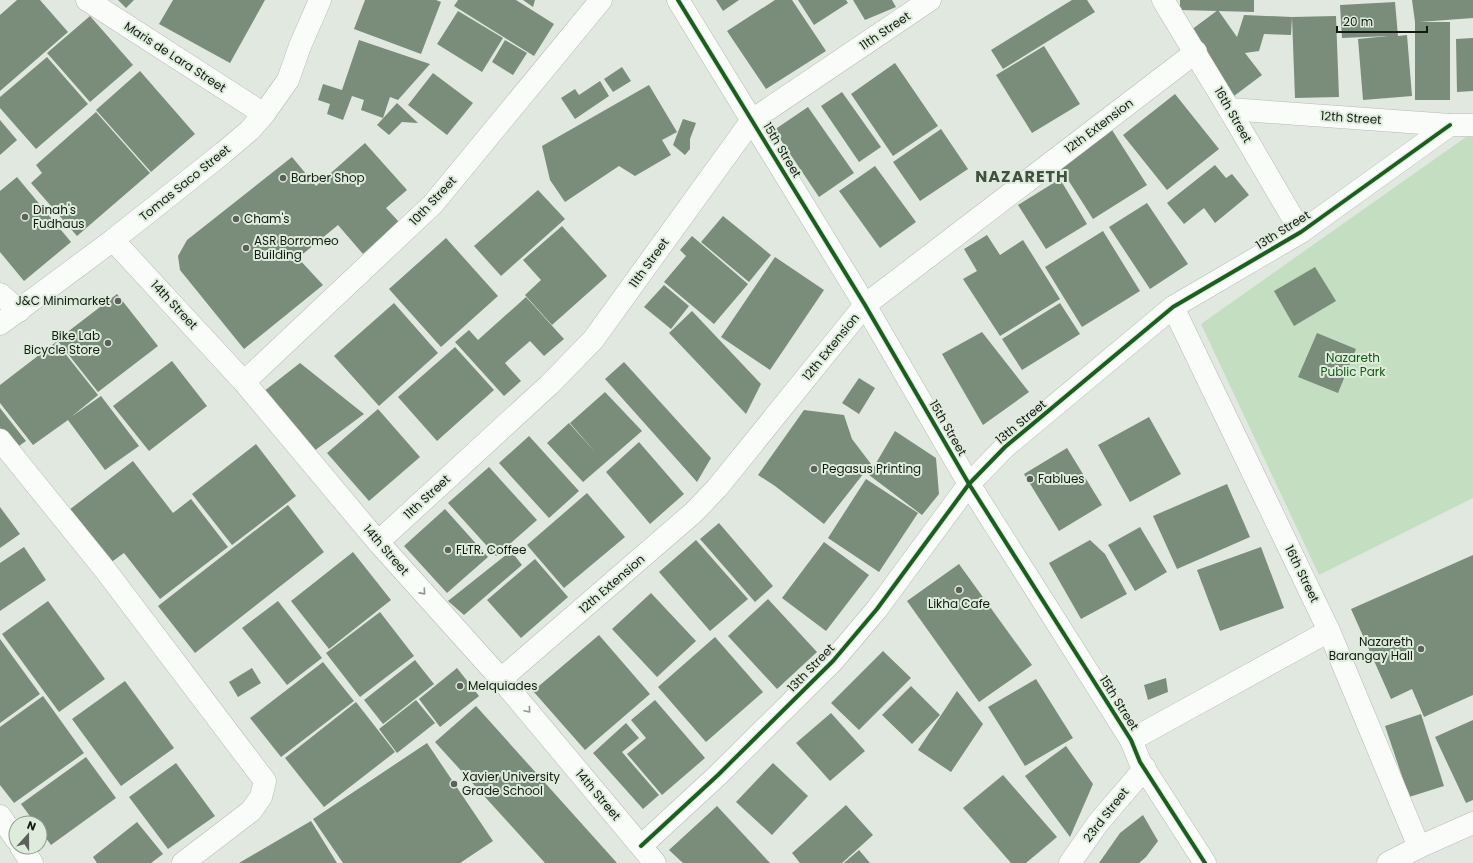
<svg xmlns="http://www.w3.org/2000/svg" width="1473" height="863" font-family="Poppins,sans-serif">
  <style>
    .green { fill: #c3dec0 }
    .building { fill: #7a8c7a }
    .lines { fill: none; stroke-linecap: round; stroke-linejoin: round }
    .minor-casing { stroke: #b6bbb5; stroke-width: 23 }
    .major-casing { stroke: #b6bbb5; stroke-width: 23 }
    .minor { stroke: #fafcfa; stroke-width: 22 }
    .major { stroke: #fafcfa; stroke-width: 22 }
    .cycleway-casing { stroke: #deecdc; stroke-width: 6 }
    .cycleway { stroke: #1b5e20; stroke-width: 4 }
    .oneway { stroke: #929692 }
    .poi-dot { fill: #5c615b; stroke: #deecdc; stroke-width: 1.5 }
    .labels { text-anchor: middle; stroke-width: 4; stroke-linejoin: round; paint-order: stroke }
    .street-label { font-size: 12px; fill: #141913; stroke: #deecdc }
    .poi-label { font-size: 12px; fill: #141913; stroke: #deecdc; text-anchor: start }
    .park-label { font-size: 12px; fill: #125a13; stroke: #deecdc }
    .district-label { font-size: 16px; font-weight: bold; letter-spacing: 1px; fill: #434f43; stroke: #deecdc }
  </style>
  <rect width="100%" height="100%" fill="#e1e8e0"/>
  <path class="green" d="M 1466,137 L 1473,137 L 1473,498 L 1319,575 L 1201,324 Z"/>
  <g class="building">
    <path d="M 17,0 L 40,0 L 68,32 L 0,91 L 0,15 Z"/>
    <path d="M 118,0 L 134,0 L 126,8 Z"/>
    <path d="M 173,0 L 265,0 L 230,63 L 159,24 Z"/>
    <path d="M 365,0 L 436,0 L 441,2 L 421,54 L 354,29 Z"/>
    <path d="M 458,0 L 516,0 L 554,24 L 534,56 L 454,6 Z"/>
    <path d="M 523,0 L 535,0 L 533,7 Z"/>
    <path d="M 716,0 L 739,0 L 723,11 Z"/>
    <path d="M 775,0 L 792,0 L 826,51 L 766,89 L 727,31 Z"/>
    <path d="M 798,0 L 846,0 L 848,3 L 814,25 Z"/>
    <path d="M 853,0 L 892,0 L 896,7 L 865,20 Z"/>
    <path d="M 1072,0 L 1087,0 L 1095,12 L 1003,69 L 991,50 Z"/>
    <path d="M 1180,0 L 1254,0 L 1254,12 L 1180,10 Z"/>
    <path d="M 1412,0 L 1473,0 L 1473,18 L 1419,22 L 1450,22 L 1450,100 L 1415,100 L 1415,22 Z"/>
    <path d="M 1395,2 L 1398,36 L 1407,35 L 1412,96 L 1363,100 L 1358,39 L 1388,36 L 1342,38 L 1340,5 Z"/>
    <path d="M 1218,10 L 1237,37 L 1244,15 L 1292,17 L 1291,35 L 1264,34 L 1259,51 L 1245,53 L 1262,75 L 1234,96 L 1187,33 Z"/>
    <path d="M 458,11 L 503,38 L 482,72 L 437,44 Z"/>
    <path d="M 90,16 L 133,65 L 90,102 L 47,53 Z"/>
    <path d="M 1336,16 L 1339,97 L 1295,98 L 1292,17 Z"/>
    <path d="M 1473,38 L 1473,91 L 1457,92 L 1456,39 Z"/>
    <path d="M 359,40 L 430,64 L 398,100 L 390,97 L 383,118 L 361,110 L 364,100 L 352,96 L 343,120 L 327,114 L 330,104 L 318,100 L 323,84 L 342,90 Z"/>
    <path d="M 505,40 L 527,53 L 513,75 L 492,62 Z"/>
    <path d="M 1044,46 L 1080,104 L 1032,133 L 996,75 Z"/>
    <path d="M 47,57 L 88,104 L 36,149 L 0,108 L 0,97 Z"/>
    <path d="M 895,63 L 938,126 L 893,156 L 851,94 Z"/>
    <path d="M 622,67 L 631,81 L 613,92 L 604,79 Z"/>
    <path d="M 140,71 L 195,134 L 151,172 L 96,110 Z"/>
    <path d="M 433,73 L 473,103 L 447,135 L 408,105 Z"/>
    <path d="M 600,81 L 609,96 L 575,119 L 561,98 L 575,89 L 579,95 Z"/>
    <path d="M 649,85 L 677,132 L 662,140 L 671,155 L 635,176 L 619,166 L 565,202 L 550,180 L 542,146 Z"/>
    <path d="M 842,92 L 881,147 L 859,162 L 821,106 Z"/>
    <path d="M 1175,94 L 1219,149 L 1167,190 L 1123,135 Z"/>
    <path d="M 397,103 L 418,123 L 402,122 L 389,135 L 377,125 Z"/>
    <path d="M 808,107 L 854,173 L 819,197 L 774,130 Z"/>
    <path d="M 96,112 L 150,173 L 77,236 L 31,183 L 42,173 L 36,165 Z"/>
    <path d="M 683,119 L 696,123 L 690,139 L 690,149 L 685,155 L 673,145 Z"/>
    <path d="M 0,120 L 17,140 L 0,155 Z"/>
    <path d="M 941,129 L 968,169 L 920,201 L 893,162 Z"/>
    <path d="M 1112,130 L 1147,185 L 1093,219 L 1058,164 Z"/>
    <path d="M 365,143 L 407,190 L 386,208 L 399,222 L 363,254 L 338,225 L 298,258 L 323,285 L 244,349 L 180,270 L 178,256 L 187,240 L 292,157 L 316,186 Z"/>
    <path d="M 1215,165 L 1226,178 L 1232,174 L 1249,195 L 1215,223 L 1204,208 L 1184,224 L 1167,203 Z"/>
    <path d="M 875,166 L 916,222 L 880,248 L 839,191 Z"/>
    <path d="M 17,177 L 71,242 L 24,281 L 0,252 L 0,191 Z"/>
    <path d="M 1060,179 L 1087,224 L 1046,249 L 1018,205 Z"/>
    <path d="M 538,190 L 565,219 L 501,276 L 474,246 Z"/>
    <path d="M 1147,203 L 1188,264 L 1150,289 L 1109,227 Z"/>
    <path d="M 723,216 L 771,255 L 749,282 L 701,242 Z"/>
    <path d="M 562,226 L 607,276 L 552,325 L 525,295 L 541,280 L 523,260 Z"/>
    <path d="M 1103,231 L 1140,291 L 1082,327 L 1045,267 Z"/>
    <path d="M 987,235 L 1000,255 L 1023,240 L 1060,299 L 1000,336 L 963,279 L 977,271 L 964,249 Z"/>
    <path d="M 692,236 L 748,284 L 714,324 L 664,282 L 686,256 L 680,250 Z"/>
    <path d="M 446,238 L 498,296 L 441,347 L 389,289 Z"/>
    <path d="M 775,257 L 824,290 L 770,370 L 721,337 Z"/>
    <path d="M 1315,267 L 1336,301 L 1294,326 L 1274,291 Z"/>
    <path d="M 664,285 L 689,306 L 671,329 L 644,307 Z"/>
    <path d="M 117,294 L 158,346 L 98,392 L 57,340 Z"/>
    <path d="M 526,297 L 564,339 L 544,356 L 530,341 L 505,363 L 521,381 L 504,396 L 455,342 L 469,330 L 478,340 Z"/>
    <path d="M 394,303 L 438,353 L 379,406 L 334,356 Z"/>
    <path d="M 1060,303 L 1080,334 L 1022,370 L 1002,339 Z"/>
    <path d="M 692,311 L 761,384 L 746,414 L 669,333 Z"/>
    <path d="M 982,332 L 1029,392 L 983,425 L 942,354 Z"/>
    <path d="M 1317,333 L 1356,349 L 1338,393 L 1298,377 Z"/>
    <path d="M 56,342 L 98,395 L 71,417 L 101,396 L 139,446 L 105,470 L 68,420 L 33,445 L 0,403 L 0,385 Z"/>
    <path d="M 455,347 L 494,390 L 437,441 L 398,397 Z"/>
    <path d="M 172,361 L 207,406 L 149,451 L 113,406 Z"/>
    <path d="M 624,362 L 711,458 L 697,482 L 605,379 Z"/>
    <path d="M 300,363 L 364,414 L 314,451 L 263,392 Z"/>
    <path d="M 859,378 L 875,388 L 859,414 L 842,403 Z"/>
    <path d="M 605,392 L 642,431 L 583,482 L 547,443 L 569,423 L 596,453 L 570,423 Z"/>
    <path d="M 0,408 L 26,441 L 16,448 L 0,428 Z"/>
    <path d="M 378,409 L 420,457 L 369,501 L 327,453 Z"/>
    <path d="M 804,410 L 844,415 L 852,439 L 871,464 L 824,524 L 775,486 L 758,475 Z"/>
    <path d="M 1149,417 L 1181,474 L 1130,502 L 1098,445 Z"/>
    <path d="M 895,431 L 936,458 L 939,494 L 922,515 L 869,475 Z"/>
    <path d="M 529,436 L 579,491 L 549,518 L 499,463 Z"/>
    <path d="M 639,442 L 684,494 L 650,524 L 606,472 Z"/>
    <path d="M 256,444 L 296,496 L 232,545 L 192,494 Z"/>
    <path d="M 1067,448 L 1102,505 L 1059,531 L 1024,474 Z"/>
    <path d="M 133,461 L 173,513 L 191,499 L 228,547 L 160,599 L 124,553 L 110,563 L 69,510 Z"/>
    <path d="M 489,467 L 537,520 L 496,556 L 448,503 Z"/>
    <path d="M 866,479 L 918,513 L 879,572 L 828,538 Z"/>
    <path d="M 1227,484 L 1250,537 L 1177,569 L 1153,516 Z"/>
    <path d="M 587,493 L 625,537 L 564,588 L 527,545 Z"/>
    <path d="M 288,505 L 324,552 L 195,653 L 158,606 Z"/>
    <path d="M 0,507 L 20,534 L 0,548 Z"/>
    <path d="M 445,509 L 488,557 L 447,593 L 404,546 Z"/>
    <path d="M 719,523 L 773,586 L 755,602 L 700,539 Z"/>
    <path d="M 1140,527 L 1167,572 L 1135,591 L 1108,545 Z"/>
    <path d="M 696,540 L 748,599 L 710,631 L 659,572 Z"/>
    <path d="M 1090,540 L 1105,554 L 1127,594 L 1081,619 L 1049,563 Z"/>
    <path d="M 824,542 L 869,575 L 826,631 L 782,598 Z"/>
    <path d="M 24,547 L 46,580 L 0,611 L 0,563 Z"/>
    <path d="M 1261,547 L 1284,608 L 1220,631 L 1197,570 Z"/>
    <path d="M 511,551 L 522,565 L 464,615 L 448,601 Z"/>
    <path d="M 353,552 L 391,600 L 329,649 L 291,601 Z"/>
    <path d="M 1473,555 L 1473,695 L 1424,717 L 1412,689 L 1391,699 L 1351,609 Z"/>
    <path d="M 535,559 L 568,597 L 521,638 L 487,600 Z"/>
    <path d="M 959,564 L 1032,665 L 979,702 L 907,601 Z"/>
    <path d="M 651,593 L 696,641 L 657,677 L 612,629 Z"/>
    <path d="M 768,599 L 817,652 L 777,689 L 728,636 Z"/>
    <path d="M 48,601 L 105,679 L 59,712 L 2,634 Z"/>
    <path d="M 278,601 L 322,658 L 287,685 L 242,628 Z"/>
    <path d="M 380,612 L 414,656 L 360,697 L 326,653 Z"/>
    <path d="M 599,635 L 650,694 L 585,750 L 533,691 Z"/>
    <path d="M 715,637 L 763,692 L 706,742 L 658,687 Z"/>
    <path d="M 0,639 L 40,694 L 0,723 Z"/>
    <path d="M 883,651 L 911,678 L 859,730 L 831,703 Z"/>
    <path d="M 415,660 L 434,684 L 383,724 L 364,700 Z"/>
    <path d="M 323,662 L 354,701 L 281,757 L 250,718 Z"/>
    <path d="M 252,668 L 261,683 L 238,697 L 229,682 Z"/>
    <path d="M 457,668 L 479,696 L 440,727 L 419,699 Z"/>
    <path d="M 1166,678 L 1168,692 L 1148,700 L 1144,685 Z"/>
    <path d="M 1036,679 L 1073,738 L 1025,766 L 988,707 Z"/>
    <path d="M 125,681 L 174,748 L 121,786 L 72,719 Z"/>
    <path d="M 911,686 L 940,715 L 912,744 L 882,715 Z"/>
    <path d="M 957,691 L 983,724 L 951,772 L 918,750 Z"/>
    <path d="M 43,696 L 84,753 L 14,803 L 0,785 L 0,727 Z"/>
    <path d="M 416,700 L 435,723 L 397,753 L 379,729 Z"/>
    <path d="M 655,700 L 705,758 L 662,795 L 627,754 L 646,738 L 631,720 Z"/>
    <path d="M 356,702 L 395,752 L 324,807 L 285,758 Z"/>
    <path d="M 476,706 L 617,863 L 545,863 L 435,742 Z"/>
    <path d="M 831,713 L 865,751 L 830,781 L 796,743 Z"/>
    <path d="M 1421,714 L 1444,786 L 1409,797 L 1385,726 Z"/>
    <path d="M 1473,720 L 1473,800 L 1466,803 L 1435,737 Z"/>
    <path d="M 626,723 L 639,738 L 622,752 L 659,795 L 643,809 L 593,753 Z"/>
    <path d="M 427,743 L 493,841 L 460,863 L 343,863 L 313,819 Z"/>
    <path d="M 1066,746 L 1093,784 L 1070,837 L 1025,776 Z"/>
    <path d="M 86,757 L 116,798 L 51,845 L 40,830 L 40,823 L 35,823 L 21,804 Z"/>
    <path d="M 176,763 L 215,816 L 168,849 L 129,797 Z"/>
    <path d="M 773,763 L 808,796 L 772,835 L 736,802 Z"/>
    <path d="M 1003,775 L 1057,837 L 1026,863 L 1011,863 L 963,808 Z"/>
    <path d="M 846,805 L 873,835 L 842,863 L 800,863 L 792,853 Z"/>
    <path d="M 717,806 L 770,863 L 683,863 L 669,850 Z"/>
    <path d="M 1143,815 L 1158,841 L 1146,857 L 1139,863 L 1099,863 L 1120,833 Z"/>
    <path d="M 311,821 L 337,863 L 239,863 Z"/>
    <path d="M 137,822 L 163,854 L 151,863 L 97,863 L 93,857 Z"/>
    <path d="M 859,850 L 870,863 L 844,863 Z"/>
  </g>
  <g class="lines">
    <g class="minor-casing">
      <g id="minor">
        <path d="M 87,0 L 264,114"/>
        <path d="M 678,0 L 865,305 L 969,484 L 1131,740 L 1140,762 L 1205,863"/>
        <path d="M 1163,0 L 1229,109 L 1301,232"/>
        <path d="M 1229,109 L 1450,125 L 1473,125"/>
        <path d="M 113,240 L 244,382 L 378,542 L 501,679 L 655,863"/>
        <path d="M 0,294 L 19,311"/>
        <path d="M 1173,307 L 1329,631 L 1419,847"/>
        <path d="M 244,382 L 433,204 L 601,0"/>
        <path d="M 0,440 L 106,571 L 265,781 L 261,797 L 251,811 L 183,863"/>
        <path d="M 378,542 L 549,385 L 593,340 L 752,120 L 930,0"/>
        <path d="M 501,679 L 693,513 L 717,488 L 865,305 L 1196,52"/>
        <path d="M 1131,740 L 1329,631"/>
        <path d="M 0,816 L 16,839"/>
        <path d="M 641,846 L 718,775 L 833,661 L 877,609 L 969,484 L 1005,447 L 1173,307 L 1301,232 L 1450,125"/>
        <path d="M 21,847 L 32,863"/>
        <path d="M 1070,863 L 1098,823 L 1145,768"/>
        <path d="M 1388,863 L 1419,847 L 1473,823"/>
      </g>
    </g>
    <g class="major-casing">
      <path id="major" d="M 0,324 L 113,240 L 223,153 L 250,130 L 264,114 L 288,80 L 300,46 L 320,0"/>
    </g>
    <use href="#minor" class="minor"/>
    <use href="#major" class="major"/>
    <g class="cycleway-casing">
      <g id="cycleway">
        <path d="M 678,0 L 865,305 L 969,484 L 1131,740 L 1140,762 L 1205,863"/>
        <path d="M 641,846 L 718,775 L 833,661 L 877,609 L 969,484 L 1005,447 L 1173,307 L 1301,232 L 1450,125"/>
      </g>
    </g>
    <use href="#cycleway" class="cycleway"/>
  </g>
  <defs><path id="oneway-chevron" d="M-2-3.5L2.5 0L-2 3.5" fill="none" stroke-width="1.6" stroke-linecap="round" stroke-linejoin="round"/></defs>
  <g class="oneway">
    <use href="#oneway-chevron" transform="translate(423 592) rotate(48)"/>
    <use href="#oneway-chevron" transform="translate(528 710) rotate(50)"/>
  </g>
  <g class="poi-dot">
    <circle cx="283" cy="178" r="4"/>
    <circle cx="25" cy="217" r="4"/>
    <circle cx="236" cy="219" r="4"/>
    <circle cx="246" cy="248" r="4"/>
    <circle cx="118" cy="301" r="4"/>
    <circle cx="108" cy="343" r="4"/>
    <circle cx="814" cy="469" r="4"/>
    <circle cx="1030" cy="479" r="4"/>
    <circle cx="448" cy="550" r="4"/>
    <circle cx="959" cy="590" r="4"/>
    <circle cx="1421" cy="649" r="4"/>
    <circle cx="460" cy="686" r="4"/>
    <circle cx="454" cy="784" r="4"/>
  </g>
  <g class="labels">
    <g class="street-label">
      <text transform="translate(885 31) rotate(-34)" y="4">11th Street</text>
      <text transform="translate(175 57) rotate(33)" y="4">Maris de Lara Street</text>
      <text transform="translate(1233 115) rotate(60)" y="4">16th Street</text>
      <text transform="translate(1351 118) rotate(4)" y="4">12th Street</text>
      <text transform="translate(1099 126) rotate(-37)" y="4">12th Extension</text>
      <text transform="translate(782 150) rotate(59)" y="4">15th Street</text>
      <text transform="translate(185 183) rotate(-39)" y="4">Tomas Saco Street</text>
      <text transform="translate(433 201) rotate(-47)" y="4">10th Street</text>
      <text transform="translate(1283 230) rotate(-32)" y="4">13th Street</text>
      <text transform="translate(649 263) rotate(-54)" y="4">11th Street</text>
      <text transform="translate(174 305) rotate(47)" y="4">14th Street</text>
      <text transform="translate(831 347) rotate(-51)" y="4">12th Extension</text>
      <text transform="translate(1021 422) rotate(-40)" y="4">13th Street</text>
      <text transform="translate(948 428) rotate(60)" y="4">15th Street</text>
      <text transform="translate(427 497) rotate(-43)" y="4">11th Street</text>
      <text transform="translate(386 550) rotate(49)" y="4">14th Street</text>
      <text transform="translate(1302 574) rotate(64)" y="4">16th Street</text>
      <text transform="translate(612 584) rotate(-41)" y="4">12th Extension</text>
      <text transform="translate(811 668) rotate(-46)" y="4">13th Street</text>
      <text transform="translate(1119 703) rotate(58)" y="4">15th Street</text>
      <text transform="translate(598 795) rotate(50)" y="4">14th Street</text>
      <text transform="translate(1106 815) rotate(-52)" y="4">23rd Street</text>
    </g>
    <g class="poi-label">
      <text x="291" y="182">Barber Shop</text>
      <text x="33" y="214">Dinah's<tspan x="33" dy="14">Fudhaus</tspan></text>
      <text x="244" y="223">Cham's</text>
      <text x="254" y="245">ASR Borromeo<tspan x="254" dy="14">Building</tspan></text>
      <text x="110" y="305" text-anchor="end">J&amp;C Minimarket</text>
      <text x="100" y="340" text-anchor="end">Bike Lab<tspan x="100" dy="14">Bicycle Store</tspan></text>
      <text x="822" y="473">Pegasus Printing</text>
      <text x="1038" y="483">Fablues</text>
      <text x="456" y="554">FLTR. Coffee</text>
      <text x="959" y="608" text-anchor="middle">Likha Cafe</text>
      <text x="1413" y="646" text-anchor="end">Nazareth<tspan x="1413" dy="14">Barangay Hall</tspan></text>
      <text x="468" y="690">Melquiades</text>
      <text x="462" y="781">Xavier University<tspan x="462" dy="14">Grade School</tspan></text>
    </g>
    <g class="park-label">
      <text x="1353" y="362">Nazareth<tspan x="1353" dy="14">Public Park</tspan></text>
    </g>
    <g class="district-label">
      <text x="1022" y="182">NAZARETH</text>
    </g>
  </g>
  <g transform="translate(28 835) rotate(21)"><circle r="19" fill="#deecdc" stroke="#8d988c"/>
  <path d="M0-3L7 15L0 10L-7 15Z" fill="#5c615b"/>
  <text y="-6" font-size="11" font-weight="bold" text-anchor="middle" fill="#141913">N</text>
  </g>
  <path d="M1337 26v6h90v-6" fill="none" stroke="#141913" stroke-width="2"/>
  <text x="1343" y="26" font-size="12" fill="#141913" stroke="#deecdc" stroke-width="3" paint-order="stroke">20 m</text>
</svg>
